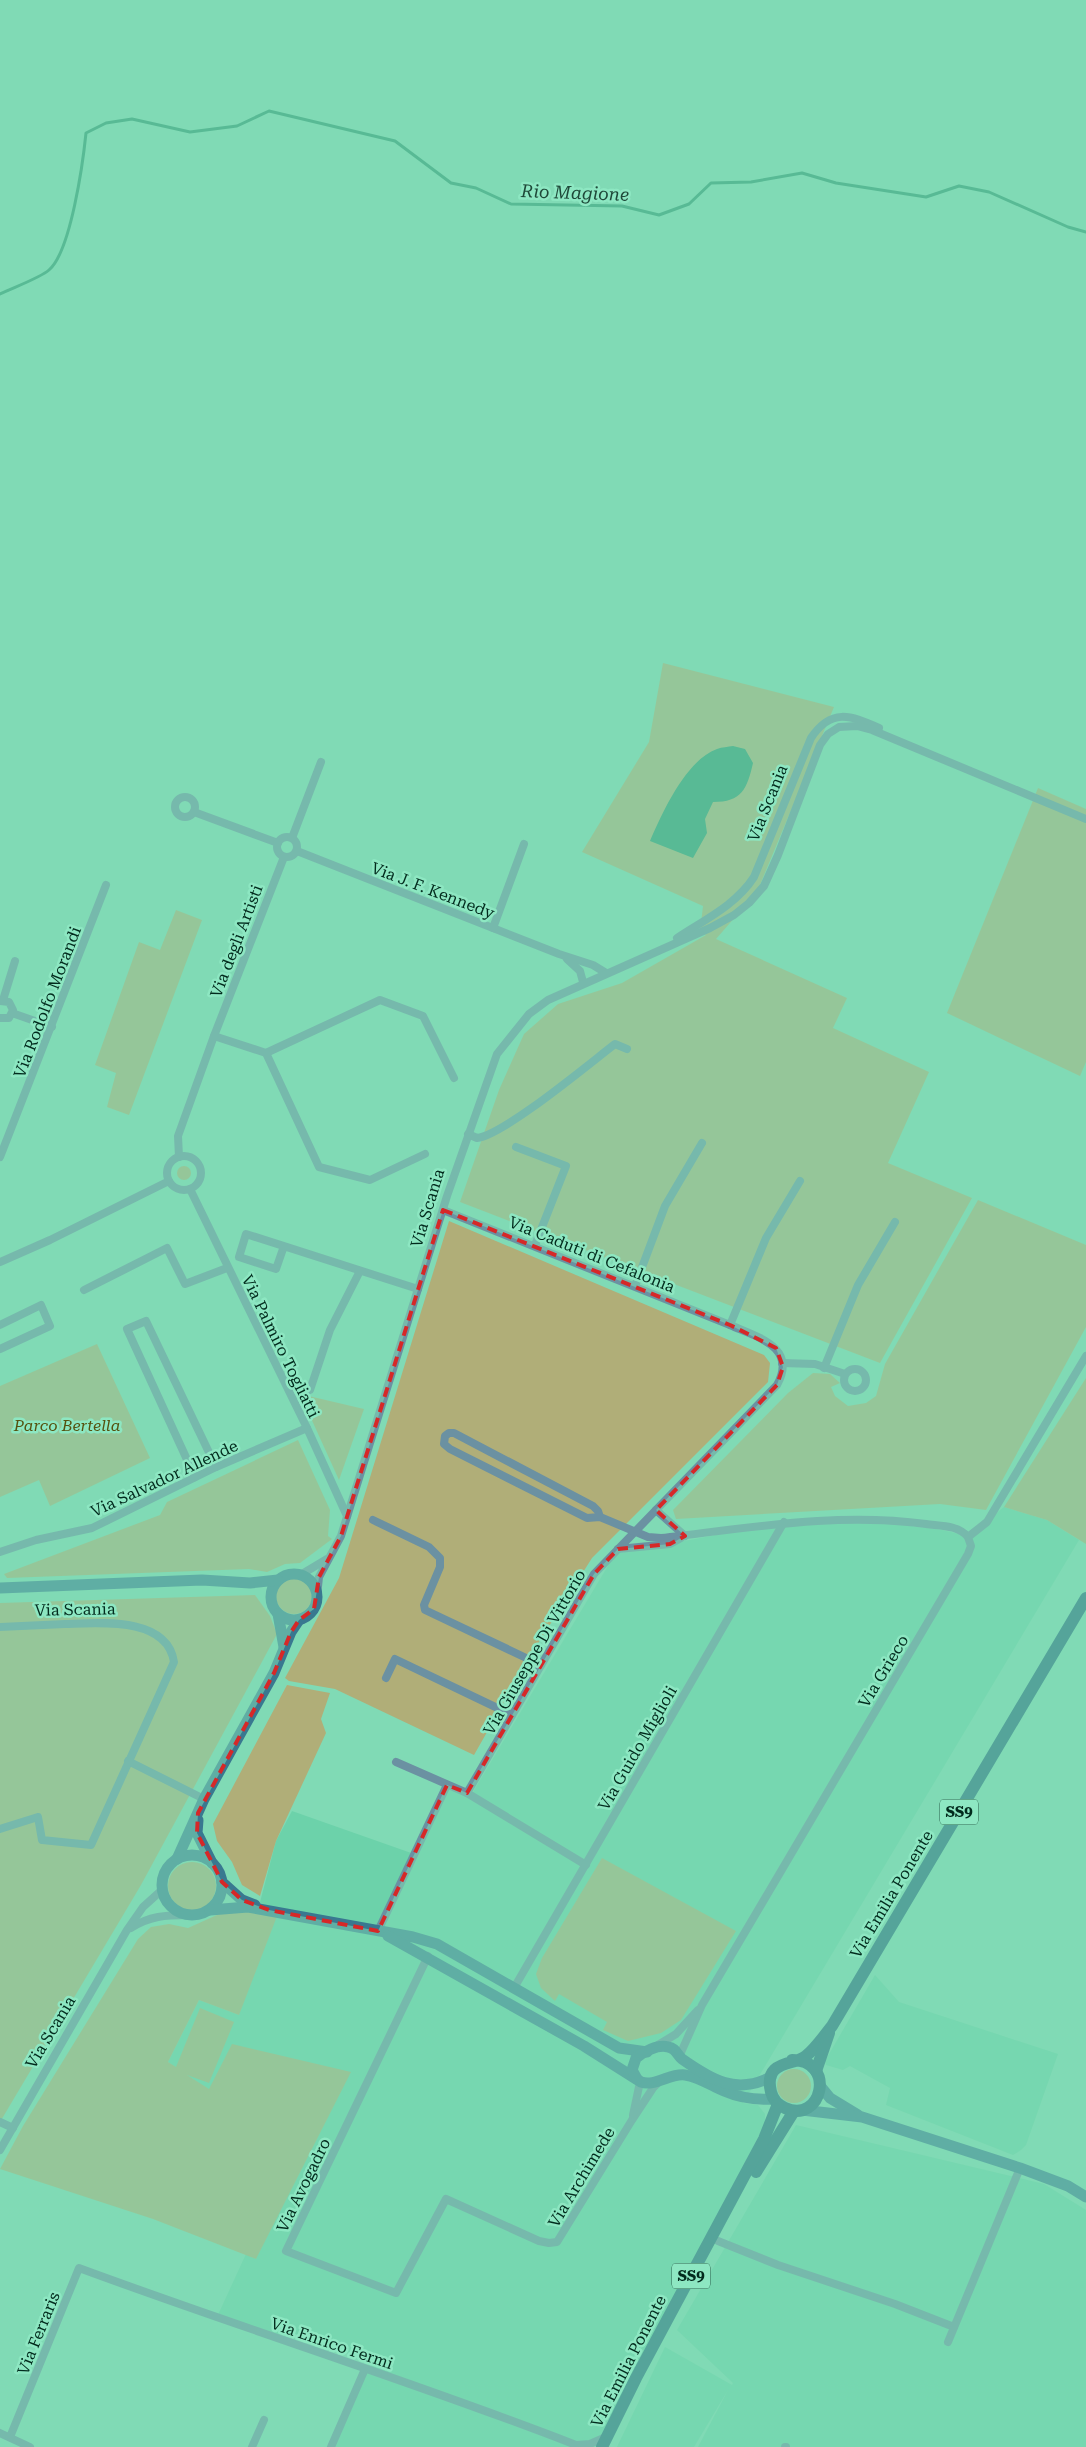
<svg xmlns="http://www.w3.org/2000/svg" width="1086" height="2447" font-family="'Roboto Serif',serif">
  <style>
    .built { fill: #6cd2aa }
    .green { fill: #b0ae78 }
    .water { fill: #29926f }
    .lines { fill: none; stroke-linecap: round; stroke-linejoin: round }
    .stream { stroke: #29926f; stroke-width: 3 }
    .minor { stroke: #6b91a2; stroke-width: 8 }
    .secondary { stroke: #397890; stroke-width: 11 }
    .primary { stroke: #22637b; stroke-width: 12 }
    .marked { fill: none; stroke: #d62828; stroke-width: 4; stroke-dasharray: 10 6; stroke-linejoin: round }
    .labels { text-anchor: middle; stroke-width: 5; stroke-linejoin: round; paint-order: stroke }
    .shield { fill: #8de7c2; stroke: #2c634e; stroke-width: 1 }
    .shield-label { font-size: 15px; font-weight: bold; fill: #022b1d }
    .street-label { font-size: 16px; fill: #022b1d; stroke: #8de7c2 }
    .park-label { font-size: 16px; font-style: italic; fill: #565210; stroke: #8de7c2 }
    .water-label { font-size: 18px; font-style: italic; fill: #1f4939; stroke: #8de7c2 }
  </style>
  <rect width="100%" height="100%" fill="#80dab5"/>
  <g class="built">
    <path d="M 1004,1507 L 1047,1520 L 1079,1540 L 743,2103 L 758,2105 L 765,2114 L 765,2124 L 597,2447 L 330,2447 L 370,2360 L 217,2317 L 246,2254 L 256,2259 L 209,2090 L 168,2062 L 199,2000 L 239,2015 L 259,1906 L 276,1841 L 292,1811 L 414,1854 L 448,1786 L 470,1797 L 615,1554 L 770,1525 L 864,1520 L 942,1530 L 968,1536 Z"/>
    <path d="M 875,1975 L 899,2002 L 1058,2054 L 1026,2145 L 1021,2150 L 1013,2155 L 886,2105 L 890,2088 L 850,2066 L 843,2070 L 826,2065 L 825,2061 Z"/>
    <path d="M 796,2125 L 1044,2184 L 1086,2210 L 1086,2447 L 698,2447 L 728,2390 L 694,2447 L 617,2447 L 665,2347 L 732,2385 L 733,2383 L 677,2330 Z"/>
  </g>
  <g class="green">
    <path d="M 663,663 L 834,707 L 757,892 L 716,939 L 847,998 L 833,1028 L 929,1072 L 888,1163 L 972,1198 L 880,1363 L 460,1202 L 499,1090 L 524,1034 L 558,1004 L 622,983 L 706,935 L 700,932 L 703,906 L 582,852 L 649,742 Z"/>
    <path d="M 1038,788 L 1086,809 L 1086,1062 L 1080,1076 L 947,1013 Z"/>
    <path d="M 176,910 L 202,920 L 129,1115 L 107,1107 L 116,1073 L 95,1065 L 139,942 L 160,950 Z"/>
    <circle cx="184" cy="1173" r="7"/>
    <path d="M 978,1200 L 1086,1245 L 1086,1327 L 986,1510 L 940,1504 L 676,1519 L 673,1510 L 788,1393 L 813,1373 L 830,1374 L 840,1383 L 831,1387 L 835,1396 L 848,1406 L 866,1403 L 876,1396 L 885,1364 Z"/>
    <path d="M 449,1221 L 764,1355 L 770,1363 L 768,1382 L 592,1558 L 532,1653 L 474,1755 L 335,1689 L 289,1681 L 285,1678 L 339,1578 Z"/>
    <path d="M 97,1344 L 150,1458 L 50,1506 L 39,1480 L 0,1497 L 0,1386 Z"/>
    <path d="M 1086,1378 L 1086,1544 L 1047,1520 L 1004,1507 Z"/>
    <path d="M 300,1394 L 364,1409 L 339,1480 Z"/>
    <path d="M 298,1440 L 330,1510 L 328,1536 L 332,1539 L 300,1563 L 285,1564 L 267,1572 L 249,1569 L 7,1578 L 4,1574 L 160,1515 L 167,1502 Z"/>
    <circle cx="294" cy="1596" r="18"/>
    <path d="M 255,1595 L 270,1616 L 277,1634 L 141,1885 L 0,2122 L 0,1603 Z"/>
    <path d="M 287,1685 L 330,1693 L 321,1719 L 326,1733 L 276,1841 L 260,1896 L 242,1885 L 232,1862 L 217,1841 L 213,1824 Z"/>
    <path d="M 602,1858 L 736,1931 L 681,2020 L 661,2033 L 628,2041 L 603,2030 L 607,2022 L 559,1994 L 555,2001 L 541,1988 L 536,1974 L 542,1958 Z"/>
    <circle cx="192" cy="1886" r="24"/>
    <path d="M 228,1910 L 279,1911 L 239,2015 L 199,2000 L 168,2062 L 176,2067 L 200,2008 L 234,2022 L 209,2083 L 187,2075 L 209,2089 L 232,2044 L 351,2072 L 256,2259 L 153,2219 L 0,2169 L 23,2126 L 138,1939 L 151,1927 L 169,1924 L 188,1928 Z"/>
    <circle cx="794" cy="2086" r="17"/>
  </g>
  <path class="water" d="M 733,746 L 745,749 L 753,763 C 747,789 742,802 713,802 L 705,819 L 707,833 L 693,858 L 650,841 C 662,813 686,760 717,749 C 722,747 728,747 733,746 Z"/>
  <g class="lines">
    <path class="stream" d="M 0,294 C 12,288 40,278 49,270 C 71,251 83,162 86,133 L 106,123 L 132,119 L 190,132 L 237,126 L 269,111 L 395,141 L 451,183 L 476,188 L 511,204 L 622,206 L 659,215 L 689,204 L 711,183 L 751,182 L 802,173 L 836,183 L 926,197 L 959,186 L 989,192 L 1068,227 L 1086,232"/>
    <g class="minor">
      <circle cx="185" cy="807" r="10"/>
      <path d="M 194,812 L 278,843"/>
      <circle cx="287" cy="847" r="10"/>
      <path d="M 292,838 L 321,762"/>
      <path d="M 297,851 L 559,954 L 593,965 L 606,973"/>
      <path d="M 493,928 L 524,844"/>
      <path d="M 677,938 C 704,920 736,905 754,877 L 811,738 C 831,708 850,715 879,728"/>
      <path d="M 567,959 L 580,971 L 583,982"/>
      <path d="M 3,1000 L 15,961"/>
      <path d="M 0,1001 L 9,1002 L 13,1010 L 9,1018 L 0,1018"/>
      <path d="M 12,1013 L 52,1027"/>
      <path d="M 214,1036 L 284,857"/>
      <path d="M 266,1053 L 380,1000 L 423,1016 L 454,1078"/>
      <path d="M 468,1134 L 477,1138 C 504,1135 590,1063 615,1044 L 627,1049"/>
      <path d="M 516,1147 L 566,1166 L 535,1245"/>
      <circle cx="184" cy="1173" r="17"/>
      <path d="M 0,1157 L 106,885"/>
      <path d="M 179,1157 L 178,1136 L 214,1036 L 266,1053 L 319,1167 L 370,1180 L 425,1154"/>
      <path d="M 190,1189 L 307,1428 L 347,1516"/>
      <path d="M 443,1210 L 730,1325 C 757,1337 798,1347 777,1385 L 594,1574 L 467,1793 L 586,1865"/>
      <path d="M 284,1246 L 276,1269 L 239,1257 L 246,1234 L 418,1289"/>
      <path d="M 0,1262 L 50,1240 L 169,1181"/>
      <path d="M 635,1286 L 665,1206 L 702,1143"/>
      <path d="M 84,1290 L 167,1248 L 185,1284 L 227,1268"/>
      <path d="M 0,1325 L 41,1305 L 50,1326 L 0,1349"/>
      <path d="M 730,1325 L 766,1238 L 800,1181"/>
      <path d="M 782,1363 L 815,1364 L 845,1374"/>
      <path d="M 824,1368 L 858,1285 L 895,1222"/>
      <circle cx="855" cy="1380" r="11"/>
      <path d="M 310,1390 L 330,1330 L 360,1271"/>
      <path d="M 195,1477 L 127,1329 L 146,1321 L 216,1467"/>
      <path d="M 656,1510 L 685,1536"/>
      <path d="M 600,1517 L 598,1511 L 593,1506 L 454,1433 L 449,1433 L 445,1436 L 444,1444 L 450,1449 L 587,1518 L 600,1517 L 648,1537 L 661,1538 C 750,1528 836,1512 926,1524 C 941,1526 958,1525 968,1537"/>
      <path d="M 373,1520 L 429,1547 L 440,1558 L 440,1567 L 424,1605 L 425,1610 L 541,1665"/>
      <path d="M 618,1549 L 670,1544 L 681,1538"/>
      <path d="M 0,1552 L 36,1540 L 92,1528 L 216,1467 L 307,1428"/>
      <path d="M 302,1574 L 327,1559"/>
      <path d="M 317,1596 L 319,1577 L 341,1536 L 447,1196 L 497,1054 L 529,1014 L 548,1000 L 710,928 L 734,915 L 749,903 L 764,886 L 778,855 L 820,745 L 828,734 L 839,727 L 857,726 L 872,730 L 1086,819"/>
      <path d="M 0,1627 C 22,1626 44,1625 65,1624 C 99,1623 167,1616 174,1662 L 91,1845 L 42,1840 L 38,1817 L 0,1829"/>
      <path d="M 386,1678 L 395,1659 L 512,1715"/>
      <path d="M 128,1761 L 204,1799"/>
      <path d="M 396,1762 L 467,1793"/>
      <path d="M 131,1928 C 149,1916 166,1915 188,1915"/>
      <path d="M 378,1931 L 447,1785"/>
      <path d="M 428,1956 L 286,2251 L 396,2293 L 446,2199 L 539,2241 L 549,2243 L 557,2242 L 632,2120 L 653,2088 L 660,2081"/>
      <path d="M 514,1988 L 784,1522"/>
      <path d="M 658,2045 L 676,2034 L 698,2010"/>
      <path d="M 679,2057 L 702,2005 L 968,1554 L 971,1546 L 968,1537 L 987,1522 L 1086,1356"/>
      <path d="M 633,2115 L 640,2082"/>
      <path d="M 0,2122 L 13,2128"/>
      <path d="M 0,2150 L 127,1930 L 143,1907 L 163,1889"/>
      <path d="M 718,2241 L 778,2265 L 895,2304 L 954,2327"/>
      <path d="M 948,2342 L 1020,2168"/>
      <path d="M 0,2433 L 30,2447"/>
      <path d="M 10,2437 L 79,2268 C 244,2329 412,2381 576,2445 L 590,2444 L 606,2437"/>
      <path d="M 252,2447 L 264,2420"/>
      <path d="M 331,2447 L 365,2369"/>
      <path d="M 785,2447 L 786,2447"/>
    </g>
    <g class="secondary">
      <circle cx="294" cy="1597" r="23"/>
      <path d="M 0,1588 L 202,1580 L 250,1583 L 278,1580"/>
      <path d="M 278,1614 L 284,1647"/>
      <path d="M 198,1820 L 197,1833 L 212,1863"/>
      <circle cx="192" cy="1885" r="30"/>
      <path d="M 177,1859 L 204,1799 L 274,1673 L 291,1632 L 299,1620"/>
      <path d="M 222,1882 L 242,1900 L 255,1905"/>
      <path d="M 210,1910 L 248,1907 L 413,1937 L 437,1944 L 619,2048 L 647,2052"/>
      <path d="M 388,1936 L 584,2046 L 641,2082 C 655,2087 670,2073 685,2075 C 699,2077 712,2086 724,2091 C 740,2098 757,2100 773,2099"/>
      <path d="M 637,2079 L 632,2070 L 636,2058 C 643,2052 658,2044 668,2047 C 676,2048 677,2055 682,2059 C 712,2080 736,2095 771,2077"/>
      <path d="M 821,2087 L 830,2098 L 858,2115"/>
      <path d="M 802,2110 L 862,2117 L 1020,2168 L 1068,2186 L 1086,2197"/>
    </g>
    <g class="primary">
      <path d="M 792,2060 C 837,2060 822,2125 785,2108 C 778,2105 773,2100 771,2092 C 763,2059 795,2066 806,2056 C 816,2048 824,2036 832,2026 L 1086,1598"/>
      <path d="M 816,2071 L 829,2033"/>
      <path d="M 756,2172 L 794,2111"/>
      <path d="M 602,2447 L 636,2378 L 764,2139 L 778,2104"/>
    </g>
  </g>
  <path d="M0 0H1086V2447H0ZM 443,1210 L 730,1325 L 776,1348 L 783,1367 L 777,1385 L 656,1510 L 685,1536 L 670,1544 L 618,1549 L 594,1574 L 467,1793 L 447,1785 L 378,1931 L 269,1910 L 242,1900 L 222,1882 L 197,1833 L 198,1813 L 274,1673 L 291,1632 L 299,1620 L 314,1609 L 319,1577 L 341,1536 Z" fill="#80dab5" fill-opacity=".55" fill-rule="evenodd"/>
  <path class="marked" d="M 443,1210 L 730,1325 L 776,1348 L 783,1367 L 777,1385 L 656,1510 L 685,1536 L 670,1544 L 618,1549 L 594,1574 L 467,1793 L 447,1785 L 378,1931 L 269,1910 L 242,1900 L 222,1882 L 197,1833 L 198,1813 L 274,1673 L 291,1632 L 299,1620 L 314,1609 L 319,1577 L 341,1536 Z"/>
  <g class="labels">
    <g class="shield">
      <rect x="940" y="1799.5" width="38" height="25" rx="4"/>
      <rect x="672" y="2263.5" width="38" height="25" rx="4"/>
    </g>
    <g class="shield-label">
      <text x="959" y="1817">SS9</text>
      <text x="691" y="2281">SS9</text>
    </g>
    <g class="street-label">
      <text transform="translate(767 803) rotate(-68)" y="6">Via Scania</text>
      <text transform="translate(433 890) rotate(21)" y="6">Via J. F. Kennedy</text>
      <text transform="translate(236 941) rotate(-69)" y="6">Via degli Artisti</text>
      <text transform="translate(47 1002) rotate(-69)" y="6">Via Rodolfo Morandi</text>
      <text transform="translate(427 1208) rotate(-73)" y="6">Via Scania</text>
      <text transform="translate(592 1254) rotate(22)" y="6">Via Caduti di Cefalonia</text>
      <text transform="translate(281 1346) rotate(64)" y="6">Via Palmiro Togliatti</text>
      <text transform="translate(164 1478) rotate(-25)" y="6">Via Salvador Allende</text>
      <text transform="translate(75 1609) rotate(-1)" y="6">Via Scania</text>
      <text transform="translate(534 1652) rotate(-60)" y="6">Via Giuseppe Di Vittorio</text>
      <text transform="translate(883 1671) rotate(-59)" y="6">Via Grieco</text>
      <text transform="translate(637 1748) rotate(-60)" y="6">Via Guido Miglioli</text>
      <text transform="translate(891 1894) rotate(-59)" y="6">Via Emilia Ponente</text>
      <text transform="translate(50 2032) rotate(-59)" y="6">Via Scania</text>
      <text transform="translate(581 2177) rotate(-59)" y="6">Via Archimede</text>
      <text transform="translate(303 2185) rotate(-64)" y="6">Via Avogadro</text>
      <text transform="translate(38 2333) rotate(-68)" y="6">Via Ferraris</text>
      <text transform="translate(332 2343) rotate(19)" y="6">Via Enrico Fermi</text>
      <text transform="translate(628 2361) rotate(-63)" y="6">Via Emilia Ponente</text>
    </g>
    <g class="park-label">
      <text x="67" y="1431">Parco Bertella</text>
    </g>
    <g class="water-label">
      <text transform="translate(575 193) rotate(2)" y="6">Rio Magione</text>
    </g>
  </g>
</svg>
